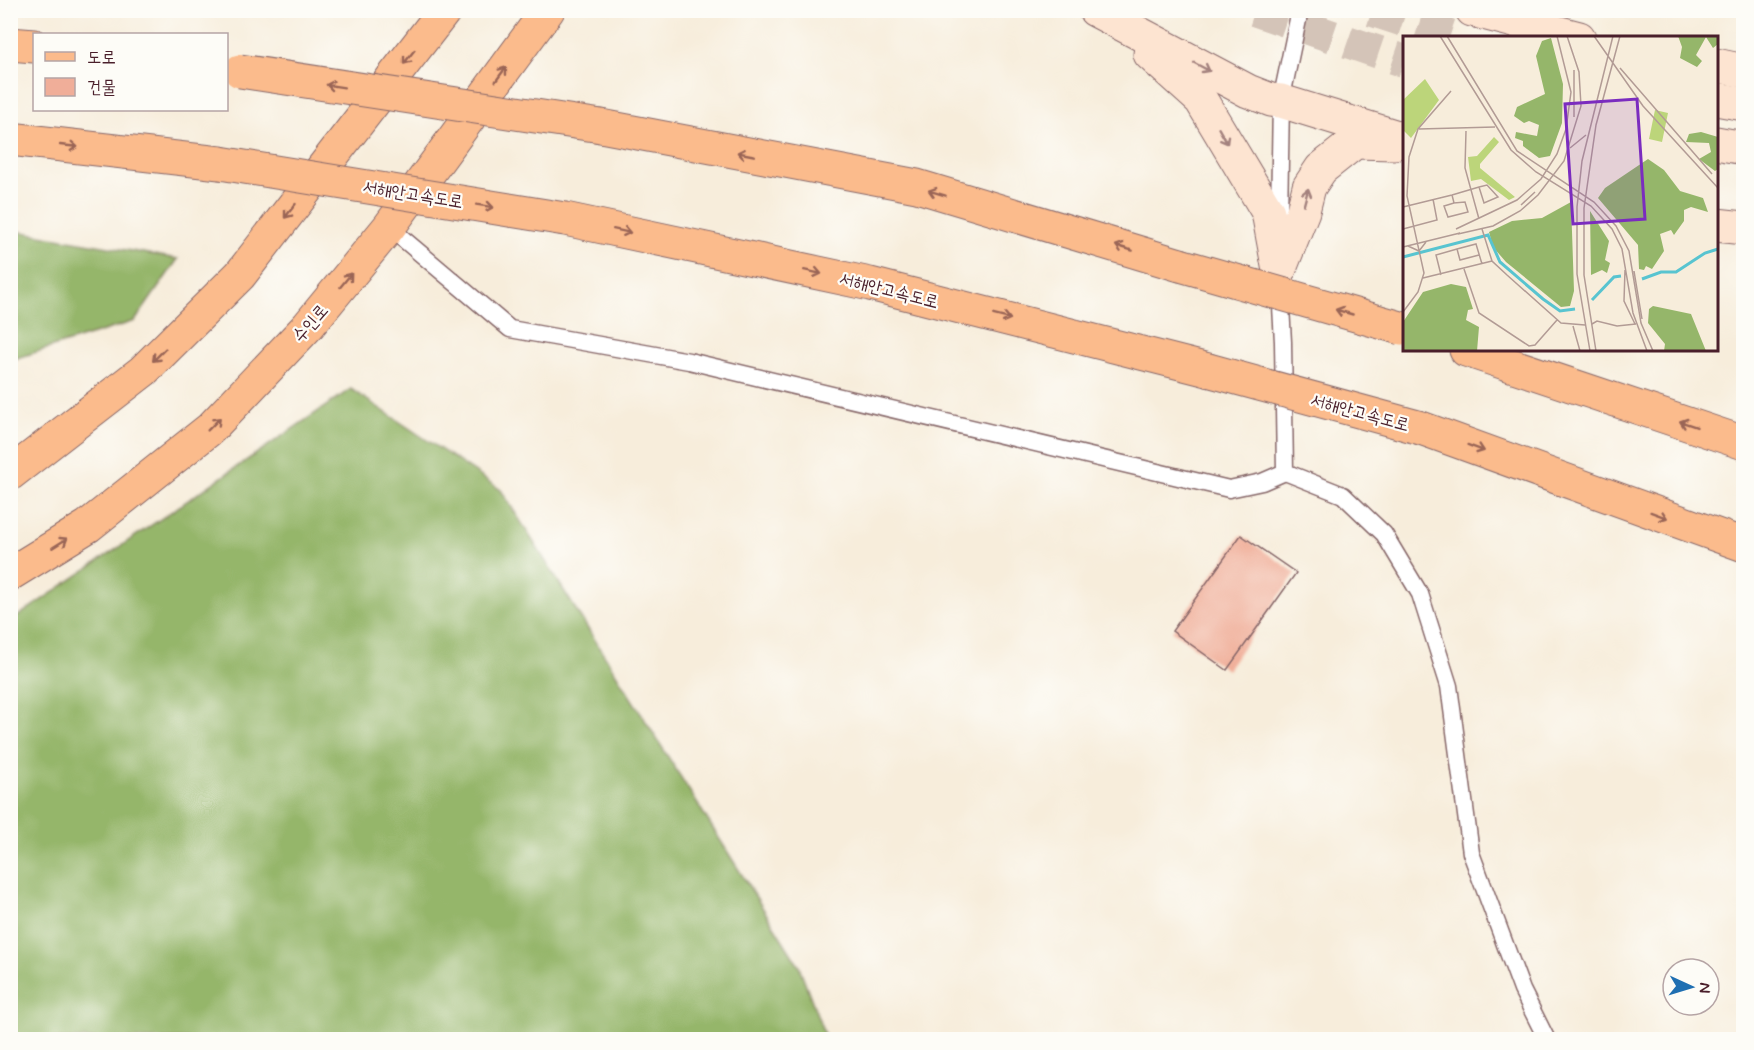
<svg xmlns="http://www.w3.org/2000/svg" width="1754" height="1050" font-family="Mynerve,'Poor Story',sans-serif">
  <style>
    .forest { fill: #95b66a; stroke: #706a4a; stroke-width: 1.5 }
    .building { fill: #f0ae99 }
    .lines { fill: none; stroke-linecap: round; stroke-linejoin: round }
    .secondary-tunnel { stroke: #d4c4b8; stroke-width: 33; stroke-dasharray: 33 16; stroke-linecap: butt }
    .lane-casing { stroke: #876769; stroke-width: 19 }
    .secondary-casing { stroke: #876769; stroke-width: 35 }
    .primary-casing { stroke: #876769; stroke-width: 35 }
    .highway-casing { stroke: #876769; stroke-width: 35 }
    .lane { stroke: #fff; stroke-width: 16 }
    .secondary { stroke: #fde4d1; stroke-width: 33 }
    .primary { stroke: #fbbb8c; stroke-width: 33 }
    .highway { stroke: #fbbb8c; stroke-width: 33 }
    .highway-bridge-casing { stroke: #876769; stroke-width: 35; stroke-linecap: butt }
    .highway-bridge { stroke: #fbbb8c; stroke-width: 33 }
    .oneway { stroke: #9a6557 }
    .oneway2 { stroke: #a4827e }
    .labels { text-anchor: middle; stroke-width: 4.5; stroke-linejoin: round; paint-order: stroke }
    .street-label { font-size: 18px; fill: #4a1f2b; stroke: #fdfcf7 }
    .inset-river { fill: none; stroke: #58c4d0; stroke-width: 3 }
    .inset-road { fill: none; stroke: #b29b95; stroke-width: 1.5 }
    .view { fill: #7b2cbf; fill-opacity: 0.15; stroke: #7b2cbf; stroke-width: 3 }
    .inset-edge { fill: none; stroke: #4a1f2b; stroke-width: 3 }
  </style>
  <rect width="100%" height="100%" fill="#fdfcf7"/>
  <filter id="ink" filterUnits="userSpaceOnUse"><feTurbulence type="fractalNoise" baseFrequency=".0167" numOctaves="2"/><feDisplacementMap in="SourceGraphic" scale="12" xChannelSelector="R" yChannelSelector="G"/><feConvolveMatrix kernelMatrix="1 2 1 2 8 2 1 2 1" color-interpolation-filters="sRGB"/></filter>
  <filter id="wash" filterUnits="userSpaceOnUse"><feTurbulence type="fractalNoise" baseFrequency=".008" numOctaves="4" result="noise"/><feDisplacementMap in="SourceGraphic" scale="24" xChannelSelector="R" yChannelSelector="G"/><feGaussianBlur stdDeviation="1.35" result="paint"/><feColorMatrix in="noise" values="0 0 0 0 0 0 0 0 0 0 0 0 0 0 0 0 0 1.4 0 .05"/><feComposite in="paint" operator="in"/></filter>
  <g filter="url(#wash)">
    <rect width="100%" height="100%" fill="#f7eddb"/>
    <g class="forest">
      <path d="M 10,230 L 11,230 L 178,259 L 135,321 L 11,360 Z"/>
      <path d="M 351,389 L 501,490 L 799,966 L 826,1039 L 11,1039 L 11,621 Z"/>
    </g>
    <g id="blocks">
      <path class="building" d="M 1241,535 L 1296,573 L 1227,670 L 1172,631 Z"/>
    </g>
  </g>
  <g filter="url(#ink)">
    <use href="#blocks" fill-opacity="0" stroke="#876769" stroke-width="1.5"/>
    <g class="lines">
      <g class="secondary-tunnel">
        <path d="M 1255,10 L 1404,61"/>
        <path d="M 1372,10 L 1457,38"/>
      </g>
      <g class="lane-casing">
        <g id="lane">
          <path d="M 1279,217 L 1281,101 L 1300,10"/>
          <path d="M 389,227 L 510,329 L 689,361 L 1229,489 L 1262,482 L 1285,472"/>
          <path d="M 1280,288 L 1283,342 L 1285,472 L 1343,495 L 1384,534 L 1420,594 L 1449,686 L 1471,853 L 1522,990 L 1547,1040"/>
        </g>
      </g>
      <g class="secondary-casing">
        <g id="secondary">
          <path d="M 1095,10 L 1248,91 L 1271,100 L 1281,101 L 1404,139"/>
          <path d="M 1472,10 L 1579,38"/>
          <path d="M 1150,54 L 1201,100 L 1268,212 L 1279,271"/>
          <path d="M 1716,65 L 1744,71"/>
          <path d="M 1716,99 L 1744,104"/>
          <path d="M 1716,143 L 1744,148"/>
          <path d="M 1716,225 L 1744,228"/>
          <path d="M 1279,271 L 1303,211 L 1309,187 L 1321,169 L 1355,142 L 1394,143"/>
        </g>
      </g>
      <g class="primary-casing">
        <g id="primary">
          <path d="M 10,474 L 143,371 L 240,275 L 445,10"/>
          <path d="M 10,574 L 88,526 L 210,429 L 308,326 L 389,227 L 548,10"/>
        </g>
      </g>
      <g class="highway-casing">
        <g id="highway">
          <path d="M 10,44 L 34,46"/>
          <path d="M 601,126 L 917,186 L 1180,265"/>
          <path d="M 10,139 L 220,163"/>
          <path d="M 565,219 L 870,284 L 1208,370"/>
          <path d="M 1466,350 L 1744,443"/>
          <path d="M 1421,428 L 1744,545"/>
        </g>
      </g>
      <use href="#lane" class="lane"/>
      <use href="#secondary" class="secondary"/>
      <use href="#primary" class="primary"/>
      <use href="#highway" class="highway"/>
      <g class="highway-bridge-casing">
        <g id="highway-bridge">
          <path d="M 240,71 L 601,126"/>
          <path d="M 220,163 L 565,219"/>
          <path d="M 1180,265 L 1401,328"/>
          <path d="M 1208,370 L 1421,428"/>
        </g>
      </g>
      <use href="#highway-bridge" class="highway-bridge"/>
    </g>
    <defs><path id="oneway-shaft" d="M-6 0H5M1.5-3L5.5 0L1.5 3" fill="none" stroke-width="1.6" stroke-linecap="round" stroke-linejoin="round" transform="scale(1.5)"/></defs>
    <g class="oneway">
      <use href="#oneway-shaft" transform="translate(409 57) rotate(128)"/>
      <use href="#oneway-shaft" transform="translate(501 74) rotate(-54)"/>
      <use href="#oneway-shaft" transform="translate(335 86) rotate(-171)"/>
      <use href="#oneway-shaft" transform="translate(69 146) rotate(6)"/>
      <use href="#oneway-shaft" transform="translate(746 154) rotate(-169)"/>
      <use href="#oneway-shaft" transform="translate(937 193) rotate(-163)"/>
      <use href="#oneway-shaft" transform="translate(485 206) rotate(9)"/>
      <use href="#oneway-shaft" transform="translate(290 211) rotate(128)"/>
      <use href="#oneway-shaft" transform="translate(622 231) rotate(12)"/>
      <use href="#oneway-shaft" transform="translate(1124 248) rotate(-163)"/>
      <use href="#oneway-shaft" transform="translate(813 272) rotate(12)"/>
      <use href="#oneway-shaft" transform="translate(346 280) rotate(-51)"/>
      <use href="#oneway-shaft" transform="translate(1344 312) rotate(-164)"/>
      <use href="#oneway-shaft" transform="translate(1002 317) rotate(14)"/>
      <use href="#oneway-shaft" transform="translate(159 355) rotate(135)"/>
      <use href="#oneway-shaft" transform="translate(214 424) rotate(-45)"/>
      <use href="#oneway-shaft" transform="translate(1688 424) rotate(-161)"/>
      <use href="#oneway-shaft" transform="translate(1476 448) rotate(20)"/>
      <use href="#oneway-shaft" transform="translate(1659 515) rotate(20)"/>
      <use href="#oneway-shaft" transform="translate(60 543) rotate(-32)"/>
    </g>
    <g class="oneway2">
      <use href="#oneway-shaft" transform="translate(1202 67) rotate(28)"/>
      <use href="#oneway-shaft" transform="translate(1223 136) rotate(60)"/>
      <use href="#oneway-shaft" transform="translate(1306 197) rotate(-75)"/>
    </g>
  </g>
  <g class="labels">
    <g class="street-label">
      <text transform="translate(413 194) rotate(9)" y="6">서해안고속도로</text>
      <text transform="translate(889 290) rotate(14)" y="6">서해안고속도로</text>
      <text transform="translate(310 323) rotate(-49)" y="6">수인로</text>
      <text transform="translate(1360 412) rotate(15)" y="6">서해안고속도로</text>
    </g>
  </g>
  <g transform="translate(1403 36)">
    <rect width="315" height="315" fill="#f7eddb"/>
    <path d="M 22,43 L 36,64 L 8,102 L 0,94 L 0,64 ZM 252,74 L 265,77 L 259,106 L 246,103 ZM 91,101 L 96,106 L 77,128 L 77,132 L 112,161 L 106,164 L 78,143 L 68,145 L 65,121 L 74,120 Z" fill="#bcd57a"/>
    <path d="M 275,0 L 315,0 L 315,8 L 310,12 L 303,1 L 293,19 L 299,25 L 294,31 L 277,22 L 279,11 ZM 148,2 L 160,48 L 159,87 L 147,120 L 136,122 L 120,110 L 120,105 L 112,102 L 113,96 L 134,100 L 136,89 L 126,85 L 121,87 L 111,80 L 114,71 L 142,58 L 133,20 L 139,5 ZM 298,96 L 315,101 L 315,133 L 312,135 L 296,123 L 308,116 L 306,107 L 283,106 L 286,98 ZM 245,123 L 261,134 L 277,155 L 300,162 L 305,176 L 288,171 L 281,174 L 281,185 L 271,199 L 268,194 L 257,198 L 261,215 L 249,233 L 243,230 L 241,234 L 236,233 L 235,209 L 195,162 L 202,152 ZM 168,166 L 171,255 L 167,270 L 158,271 L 103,226 L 90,211 L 86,196 L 109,185 L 139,182 ZM 187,175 L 206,205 L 202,224 L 207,227 L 204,237 L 199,234 L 188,239 ZM 48,248 L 63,251 L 70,273 L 65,274 L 63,284 L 76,291 L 74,315 L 0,315 L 0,286 L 20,256 ZM 250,270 L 288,278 L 303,315 L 261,315 L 262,308 L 245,287 L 246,273 Z" fill="#95b66a"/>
    <path class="inset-river" d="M 0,221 L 85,199 L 97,226 L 140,263 L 157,275 L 172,273M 239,243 L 258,236 L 273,236 L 302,217 L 315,213M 189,264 L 211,241 L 218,240"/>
    <path class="inset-road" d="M 37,0 L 108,114 L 133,136 L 188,170 L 209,193 L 219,213 L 230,277 L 244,315M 44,0 L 114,115 L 191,166 L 213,190 L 226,215 L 238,287 L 250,315M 191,0 L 240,70 L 315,152M 217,32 L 309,138M 171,81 L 171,34M 16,93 L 92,91M 63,95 L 62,132 L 76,183M 167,112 L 183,99M 49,159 L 51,167 L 62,166 L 65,176 L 45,181 L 41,170 L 51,167M 118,169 L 132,156M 0,171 L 49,159 L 76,151 L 84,149 L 95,161 L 81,167 L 76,151M 0,193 L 34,184 L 30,163M 53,193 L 114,164 L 138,143 L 154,118 L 163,93 L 168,56 L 154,0M 79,193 L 89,225 L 104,239 L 158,287 L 182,289M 55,198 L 90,190 L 117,175 L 135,159 L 161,125 L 178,70 L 176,36 L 164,0M 5,210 L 16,215 L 23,206M 0,211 L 57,197M 54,213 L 57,224 L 76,219M 61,233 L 76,277 L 126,310 L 132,309 L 154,284M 222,234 L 221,265 L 232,288M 231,235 L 239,283M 38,239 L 33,219 L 54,213 L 73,208 L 79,228M 20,242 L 89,225M 0,276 L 15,256 L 21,237 L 4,160 L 6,121 L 15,93 L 48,55M 189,288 L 194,285 L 214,290 L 233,288M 170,290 L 177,315M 187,315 L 174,238 L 174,171 L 179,125 L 210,0M 193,315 L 181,239 L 181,172 L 193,89 L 217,0"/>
    <path class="view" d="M 234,63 L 242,183 L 170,188 L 162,68 Z"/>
    <rect width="315" height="315" class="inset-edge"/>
  </g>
  <rect width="1754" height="1050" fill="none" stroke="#fdfcf7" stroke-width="36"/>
  <rect x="33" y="33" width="195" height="78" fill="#fdfcf7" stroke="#b5a4a5" stroke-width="1.5"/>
  <rect x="45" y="52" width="30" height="9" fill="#fbbb8c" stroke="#b5a4a5" stroke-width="1.5"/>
  <text x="87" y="63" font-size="18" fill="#4a1f2b">도로</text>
  <rect x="45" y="78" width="30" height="18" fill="#f0ae99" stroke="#b5a4a5" stroke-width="1.5"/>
  <text x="87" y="93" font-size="18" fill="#4a1f2b">건물</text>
  <g transform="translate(1691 987) rotate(94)"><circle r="28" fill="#fdfcf7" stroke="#b5a4a5" stroke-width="1.5"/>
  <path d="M0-4.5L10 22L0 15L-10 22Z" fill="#1f6fb2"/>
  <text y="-9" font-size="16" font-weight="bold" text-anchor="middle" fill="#4a1f2b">N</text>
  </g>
</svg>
